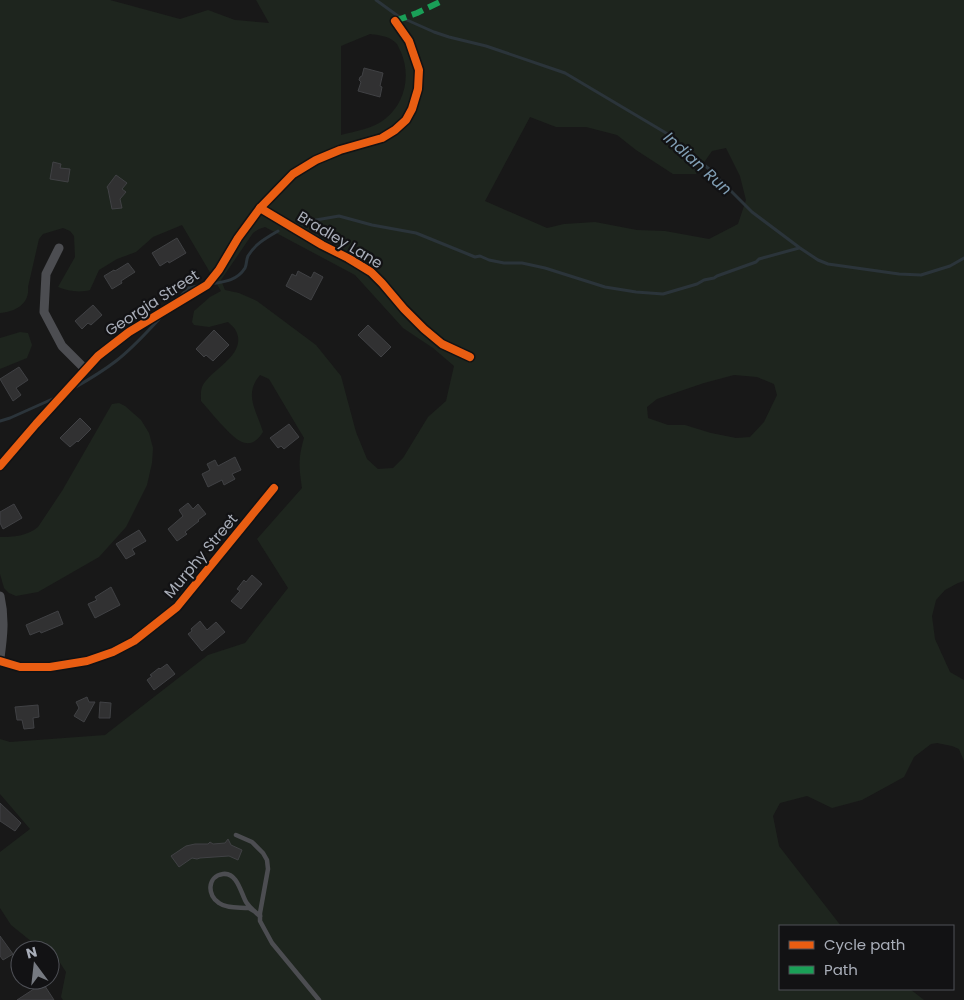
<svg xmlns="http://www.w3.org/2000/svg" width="964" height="1000" font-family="Poppins,sans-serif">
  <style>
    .green { fill: #1e251e; fill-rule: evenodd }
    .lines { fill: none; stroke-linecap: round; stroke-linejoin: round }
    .stream { stroke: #2b343a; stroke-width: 3 }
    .building { fill: #313132; stroke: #404144 }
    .service { stroke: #4c4d51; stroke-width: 4.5 }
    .minor { stroke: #4c4d51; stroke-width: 9 }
    .quiet { stroke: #1a9f57; stroke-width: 6; stroke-dasharray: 12 6; stroke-linecap: butt }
    .cycleway-casing { stroke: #121214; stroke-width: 11 }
    .cycleway { stroke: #e95d12; stroke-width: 8 }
    .labels { text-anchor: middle; stroke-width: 4.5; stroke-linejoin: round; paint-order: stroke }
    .street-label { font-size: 15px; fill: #a9aeb9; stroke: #121214 }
    .water-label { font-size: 16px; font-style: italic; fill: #809eb4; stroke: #121214 }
  </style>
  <rect width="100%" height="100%" fill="#181818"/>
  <g class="green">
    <path d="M 0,0 L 110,0 L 180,19 L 208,10 L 235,20 L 269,23 L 256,0 L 964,0 L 964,581 L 958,583 L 945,590 L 936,600 L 932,616 L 935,639 L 950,672 L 964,680 L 964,761 L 959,749 L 952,746 L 937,743 L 931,744 L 914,757 L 904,777 L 862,800 L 832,808 L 807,796 L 780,803 L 773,816 L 779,846 L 841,926 L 780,926 L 780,989 L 910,989 L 924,1000 L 63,1000 L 61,997 L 66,972 L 57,958 L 50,954 L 50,950 L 42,950 L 11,925 L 0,908 L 0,852 L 30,829 L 0,794 L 0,739 L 10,742 L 105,735 L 208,655 L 245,643 L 288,588 L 257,539 L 302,488 C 299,467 298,459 304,438 L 269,379 L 260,375 C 243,395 257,411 263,432 C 258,440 251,447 240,441 C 229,435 211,412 201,401 C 201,394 200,388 205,382 C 215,368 247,353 236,331 C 235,328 231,325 228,322 L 209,327 L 194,325 L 192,322 L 194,311 L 210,297 L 221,291 L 182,225 L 153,237 L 136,252 L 117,259 L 99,270 L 90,290 C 80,293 67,291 58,287 L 75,257 L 74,236 L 70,231 L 63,228 L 43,234 L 39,239 L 28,287 C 30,304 15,312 0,313 ZM 370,34 C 379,35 388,36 395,42 C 398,44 399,49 401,52 C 411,76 405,103 385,119 C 372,129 356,131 341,135 L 341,46 ZM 530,117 L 556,127 L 586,127 L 617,135 L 636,150 L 673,174 L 696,174 L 712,151 L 726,148 L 740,176 L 746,200 L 738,224 L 709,239 L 665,231 L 637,230 L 595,222 L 564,224 L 547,228 L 485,201 ZM 265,227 L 355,275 L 403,328 L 433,348 L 454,366 L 446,401 L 428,417 L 403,458 L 393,468 L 378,469 L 367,459 L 356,432 L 341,376 L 316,345 L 257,301 L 239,293 L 225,290 L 221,280 L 253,233 L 259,229 ZM 734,375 L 757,377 L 774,384 L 777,395 L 764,422 L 750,437 L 736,438 L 711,433 L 685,425 L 668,425 L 648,418 L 647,407 L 657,399 L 704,383 Z"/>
    <path d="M 20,332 L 28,333 L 32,345 L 27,358 L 0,369 L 0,338 Z"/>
    <path d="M 119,403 L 125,406 L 141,420 L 149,433 L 153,448 L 152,463 L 147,485 L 126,527 L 99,557 L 38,592 L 16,596 L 9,593 L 4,588 L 0,574 L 0,537 C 13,537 28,536 38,527 L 62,491 L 112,404 Z"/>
  </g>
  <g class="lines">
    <g class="stream">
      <path d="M 376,0 L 398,16 L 434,32 L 449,37 L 486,46 L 565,73 L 666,133 L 709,169 L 752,212 L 800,248 L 818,260 L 828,264 L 899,274 L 921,275 L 950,266 L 964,258"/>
      <path d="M 310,221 L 339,216 L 372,225 L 416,233 L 475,257 L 480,256 L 489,260 L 504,263 L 522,263 L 545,268 L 605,287 L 636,292 L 663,294 L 697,284 L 704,280 L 714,278 L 717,276 L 756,262 L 759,259 L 799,248"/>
      <path d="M 210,284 C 223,282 237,281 245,268 C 247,264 246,260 248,256 C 255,244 266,238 278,231"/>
      <path d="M 179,298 L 188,288 L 198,286"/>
      <path d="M 74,388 C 88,380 103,371 116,361 C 133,348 147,332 161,317"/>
      <path d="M 0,421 L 10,418 L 57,397"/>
    </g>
  </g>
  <g class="building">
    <path d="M 364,68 L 383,73 L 380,86 L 382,87 L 380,97 L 358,91 L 361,82 L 359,80 L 360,77 L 362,76 Z"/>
    <path d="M 53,162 L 61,164 L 60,168 L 70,169 L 68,182 L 50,179 Z"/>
    <path d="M 116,175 L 127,183 L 122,189 L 126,192 L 120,199 L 122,208 L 112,209 L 108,189 L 107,187 Z"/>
    <path d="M 177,238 L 186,253 L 169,263 L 168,261 L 160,266 L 152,253 Z"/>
    <path d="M 128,263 L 135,272 L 121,281 L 122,283 L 112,289 L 104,276 L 114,270 L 115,271 Z"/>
    <path d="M 298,271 L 311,278 L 314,272 L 323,277 L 311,300 L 286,286 L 292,274 L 296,276 Z"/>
    <path d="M 93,305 L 102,315 L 91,325 L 88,323 L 82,329 L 75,321 Z"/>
    <path d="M 368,325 L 391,347 L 381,357 L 358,335 Z"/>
    <path d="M 214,330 L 229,345 L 213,361 L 206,355 L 204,357 L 196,349 Z"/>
    <path d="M 19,367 L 28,380 L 16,388 L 21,395 L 13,401 L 0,379 Z"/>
    <path d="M 80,418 L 91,429 L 78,442 L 77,441 L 70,447 L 60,438 Z"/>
    <path d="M 289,424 L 299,437 L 284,449 L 281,446 L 278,448 L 270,438 Z"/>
    <path d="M 235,457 L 241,470 L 232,474 L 235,479 L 224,485 L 222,480 L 208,487 L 202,474 L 210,470 L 207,464 L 215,460 L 218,466 Z"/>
    <path d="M 188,503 L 193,509 L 198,504 L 206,514 L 198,520 L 199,521 L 185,532 L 187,534 L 177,541 L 168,529 L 183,516 L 179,510 Z"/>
    <path d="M 14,504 L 22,518 L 3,529 L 0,523 L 0,512 Z"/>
    <path d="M 139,530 L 146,541 L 132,549 L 135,554 L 126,559 L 116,544 Z"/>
    <path d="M 252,575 L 262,584 L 241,609 L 231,601 L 240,591 L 237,589 L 244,580 L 246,582 Z"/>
    <path d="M 111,587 L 120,605 L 95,618 L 88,604 L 97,600 L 95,597 Z"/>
    <path d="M 58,611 L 63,624 L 41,633 L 40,631 L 30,635 L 26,625 Z"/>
    <path d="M 200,621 L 207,630 L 216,622 L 225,632 L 202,651 L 188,634 L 192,631 L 191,629 Z"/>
    <path d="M 167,664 L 175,674 L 154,690 L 147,680 L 152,676 L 150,675 L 159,668 L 160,669 Z"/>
    <path d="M 87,697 L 89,702 L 95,702 L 84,722 L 74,716 L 79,708 L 76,702 Z"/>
    <path d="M 100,702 L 111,703 L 110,718 L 99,718 Z"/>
    <path d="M 38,705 L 39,717 L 33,718 L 34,728 L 24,729 L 22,720 L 17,720 L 15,707 Z"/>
    <path d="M 0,803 L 21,823 L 15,831 L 0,821 Z"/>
    <path d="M 228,839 L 231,845 L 242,850 L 238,860 L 229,856 L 200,858 L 197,859 L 192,858 L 179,867 L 171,856 L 186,846 L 195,844 L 208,844 L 210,842 L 213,844 L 225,843 Z"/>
    <path d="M 0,936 L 13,954 L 3,960 L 0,956 Z"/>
    <path d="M 43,983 L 54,1000 L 17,1000 Z"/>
  </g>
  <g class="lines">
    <g class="service">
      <path d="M 236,835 L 252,842 L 263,853 L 267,860 L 268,869 L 260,913 L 260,921 L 272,943 L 319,1000"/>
      <path d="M 254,911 L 249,908 C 239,907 227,909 219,903 C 207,896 207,876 223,874 C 237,872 241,893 246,902 C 250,908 255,912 260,916"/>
    </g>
    <g class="minor">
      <path d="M 260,208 L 322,245 L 348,258 L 371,272 L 382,283 L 404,309 L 424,329 L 442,344 L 470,357"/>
      <path d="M 59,248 L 46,274 L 44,312 L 62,346 L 86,370"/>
      <path d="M 0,466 L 36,424 L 98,356 L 129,332 L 207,285 L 219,270 L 238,238 L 260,208 L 293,174 L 316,160 L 340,150 L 382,138 L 395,130 L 406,120 L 412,109 L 418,89 L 419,70 L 409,41 L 395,21"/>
      <path d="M 0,596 C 5,618 3,636 0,658"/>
      <path d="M 0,661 L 20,667 L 50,667 L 87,661 L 113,652 L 134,641 L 177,607 L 274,488"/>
    </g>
    <path class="quiet" d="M 395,21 L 417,13 L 444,0"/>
    <g class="cycleway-casing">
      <g id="cycleway">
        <path d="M 260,208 L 322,245 L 348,258 L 371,272 L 382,283 L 404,309 L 424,329 L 442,344 L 470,357"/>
        <path d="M 0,466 L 36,424 L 98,356 L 129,332 L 207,285 L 219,270 L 238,238 L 260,208 L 293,174 L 316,160 L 340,150 L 382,138 L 395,130 L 406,120 L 412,109 L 418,89 L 419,70 L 409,41 L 395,21"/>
        <path d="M 0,661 L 20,667 L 50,667 L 87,661 L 113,652 L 134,641 L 177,607 L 274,488"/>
      </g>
    </g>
    <use href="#cycleway" class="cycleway"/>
  </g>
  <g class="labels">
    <g class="street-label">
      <text transform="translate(340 240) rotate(31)" y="5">Bradley Lane</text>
      <text transform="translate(152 303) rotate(-33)" y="5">Georgia Street</text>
      <text transform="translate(201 556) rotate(-50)" y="5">Murphy Street</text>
    </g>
    <g class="water-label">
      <text transform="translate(698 163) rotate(42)" y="6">Indian Run</text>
    </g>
  </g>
  <rect x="779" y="925" width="175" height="65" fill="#121214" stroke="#4e5056"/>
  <rect x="789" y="941" width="25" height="8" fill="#e95d12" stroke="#4e5056"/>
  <text x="824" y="950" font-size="15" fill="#a9aeb9">Cycle path</text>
  <rect x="789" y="966" width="25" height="8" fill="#1a9f57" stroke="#4e5056"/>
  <text x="824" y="975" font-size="15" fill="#a9aeb9">Path</text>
  <g transform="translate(35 965) rotate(345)"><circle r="24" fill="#121214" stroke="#4e5056"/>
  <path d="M0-4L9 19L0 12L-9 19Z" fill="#767a81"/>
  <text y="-8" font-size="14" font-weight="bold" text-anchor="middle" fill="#a9aeb9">N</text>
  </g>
</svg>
